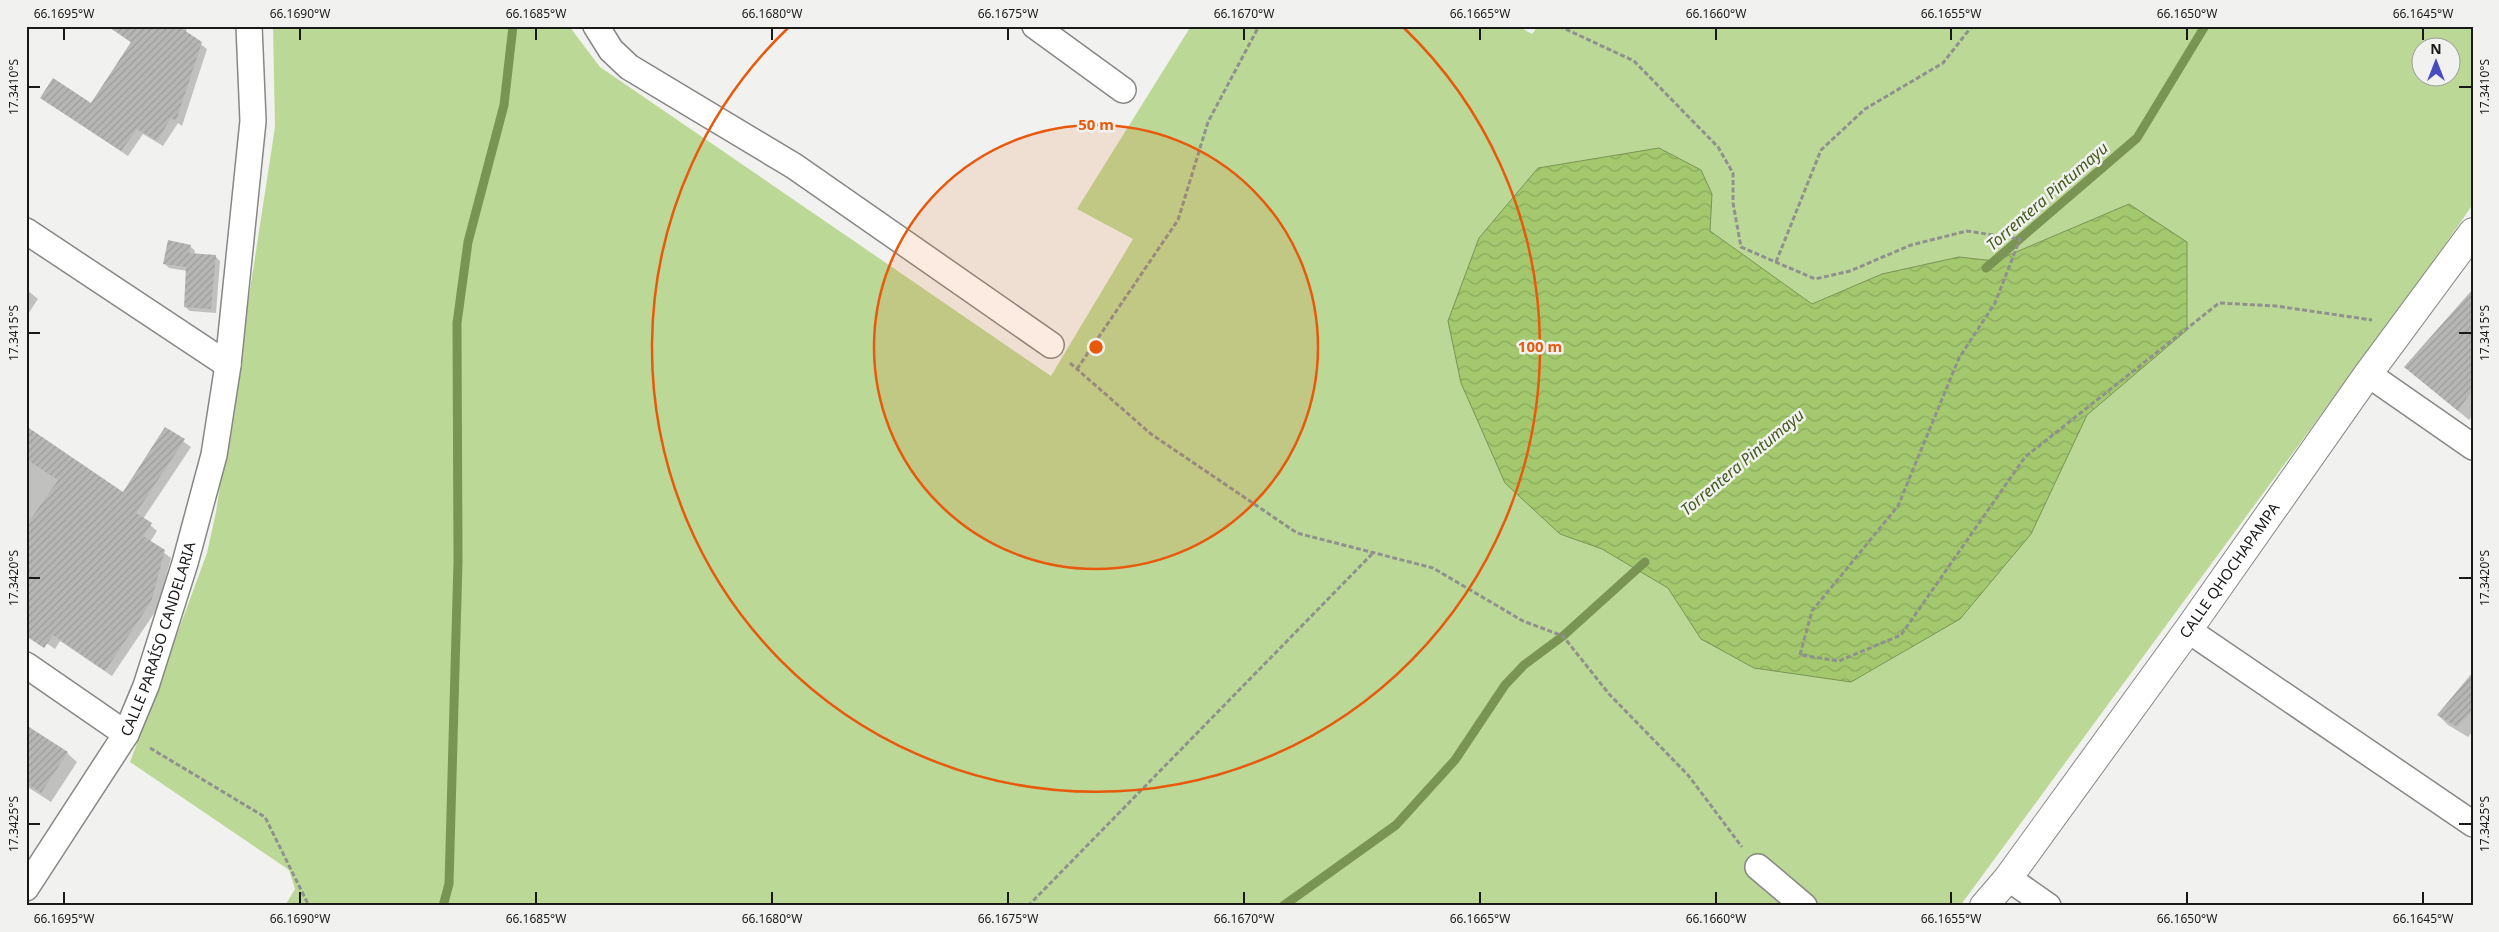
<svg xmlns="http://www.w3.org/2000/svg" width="2499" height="932" font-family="'Noto Sans',sans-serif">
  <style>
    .grass { fill: #bcd896; fill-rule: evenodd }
    .water { fill: url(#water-waves); stroke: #7a9454 }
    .shadow { fill: #0003 }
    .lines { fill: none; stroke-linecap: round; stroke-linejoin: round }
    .stream { stroke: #7a9454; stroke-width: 9 }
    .building { fill: url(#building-hatch) }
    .street-casing { stroke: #868885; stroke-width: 28 }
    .secondary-casing { stroke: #868885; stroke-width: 30 }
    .path { stroke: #90918e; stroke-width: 3; stroke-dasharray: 5 2.5; stroke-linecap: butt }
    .street { stroke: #fff; stroke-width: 25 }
    .secondary { stroke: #fff; stroke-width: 28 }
    .ticks { fill: none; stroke: #191a18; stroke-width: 2 }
    .ring { fill: none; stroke: #e8590c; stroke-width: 2.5 }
    .labels { text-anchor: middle; stroke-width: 5; stroke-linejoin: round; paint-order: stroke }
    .street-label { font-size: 15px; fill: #191a18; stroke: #f1f2ef }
    .water-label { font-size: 16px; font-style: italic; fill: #435b1b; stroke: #f1f2ef }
    .centre { fill: #e8590c; stroke: #f1f2ef; stroke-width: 2.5 }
    .ring-label { font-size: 15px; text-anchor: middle; font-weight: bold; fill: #e8590c; stroke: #f1f2ef; stroke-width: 5; stroke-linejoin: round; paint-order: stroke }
    .neatline { fill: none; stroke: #191a18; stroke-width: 2 }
    .ticks-label { font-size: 12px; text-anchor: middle; fill: #191a18 }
  </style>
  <defs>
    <pattern id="water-waves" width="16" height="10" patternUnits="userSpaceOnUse" patternTransform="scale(1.25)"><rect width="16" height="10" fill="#a3c86d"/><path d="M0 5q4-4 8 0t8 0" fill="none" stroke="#8cab5e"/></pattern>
    <pattern id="building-hatch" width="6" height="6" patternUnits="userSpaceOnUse" patternTransform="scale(1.25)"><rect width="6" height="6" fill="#b6b7b4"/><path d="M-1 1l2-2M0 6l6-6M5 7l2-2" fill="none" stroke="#9c9d9a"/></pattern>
  </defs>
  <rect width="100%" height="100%" fill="#f1f2ef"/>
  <path class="grass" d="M 273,26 L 569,26 L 600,67 L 1051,376 L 1133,239 L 1077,209 L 1191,26 L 1518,26 L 1532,34 L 1538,26 L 2473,26 L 2473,204 L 2433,262 L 1960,906 L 285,906 L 295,889 L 289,870 L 130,762 L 207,553 L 216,512 L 275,127 ZM 2422,48 L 2452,48 L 2452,78 L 2422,78 Z"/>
  <path class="water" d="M 1659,148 L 1701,170 L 1712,194 L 1710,231 L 1812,304 L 1882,274 L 1959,257 L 1995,261 L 2129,204 L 2187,242 L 2187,330 L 2087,415 L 2031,534 L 1960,619 L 1851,682 L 1754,668 L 1701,639 L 1668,588 L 1602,549 L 1560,534 L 1505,483 L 1461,383 L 1448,321 L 1479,238 L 1538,168 Z"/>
  <g class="shadow">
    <path d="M 107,26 L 187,26 L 186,33 L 207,49 L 182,126 L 178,123 L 163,146 L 143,134 L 128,156 L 41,98 L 91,105 L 132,43 Z"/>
    <path d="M 190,246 L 195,251 L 194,255 L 215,256 L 220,261 L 216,313 L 190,311 L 185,307 L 187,271 L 169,268 L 164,263 Z"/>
    <path d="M 26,289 L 38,299 L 26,317 Z"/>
    <path d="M 2473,291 L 2473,414 L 2469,420 L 2406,367 Z"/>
    <path d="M 26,428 L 123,493 L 166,429 L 191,447 L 143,519 L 157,531 L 150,542 L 171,558 L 157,609 L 112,676 L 60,641 L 55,649 L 26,629 Z"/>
    <path d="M 2473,691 L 2473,731 L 2468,737 L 2448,725 L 2438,715 Z"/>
    <path d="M 26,726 L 67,753 L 77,762 L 51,802 L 26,786 Z"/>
  </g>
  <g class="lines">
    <g class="stream">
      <path d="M 1986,268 L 2137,138 L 2205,26"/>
      <path d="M 443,906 L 449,884 L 458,562 L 457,323 L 468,242 L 504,105 L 513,26"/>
      <path d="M 1283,906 L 1396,825 L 1455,760 L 1505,685 L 1524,665 L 1563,636 L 1645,562"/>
    </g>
  </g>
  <g class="building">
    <path d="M 108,26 L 178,26 L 202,42 L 176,121 L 171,118 L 157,141 L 137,129 L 121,151 L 40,98 L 53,78 L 91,103 L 131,42 Z"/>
    <path d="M 168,240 L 191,245 L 189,253 L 216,255 L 211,309 L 184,307 L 186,267 L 163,264 Z"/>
    <path d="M 2473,289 L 2473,389 L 2458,411 L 2404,367 Z"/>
    <path d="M 26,426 L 123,492 L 165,427 L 185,439 L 136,513 L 152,523 L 143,536 L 165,550 L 151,602 L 105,671 L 53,635 L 44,648 L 26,636 L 26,526 L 58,480 L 26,459 Z"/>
    <path d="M 2473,672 L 2473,710 L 2457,727 L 2437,715 Z"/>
    <path d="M 26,725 L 68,752 L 41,793 L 26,783 Z"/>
  </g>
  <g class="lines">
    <g class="street-casing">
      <g id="street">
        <path d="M 596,26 L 611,50 L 629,67 L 794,166 L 1051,345"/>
        <path d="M 1035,26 L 1123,90"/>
        <path d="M 26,231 L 228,365"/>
        <path d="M 2368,374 L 2473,447"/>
        <path d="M 2188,630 L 2473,824"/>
        <path d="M 26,665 L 126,734"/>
        <path d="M 1758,867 L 1804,906"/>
        <path d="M 2008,878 L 2048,906"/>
        <path id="s1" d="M 26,888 L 126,734 L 146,686 L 185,563 L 214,455 L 228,365 L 253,121 L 249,26"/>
      </g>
    </g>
    <g class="secondary-casing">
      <g id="secondary">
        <path id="s2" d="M 1984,906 L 2008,878 L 2188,630 L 2368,374 L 2473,232"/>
      </g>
    </g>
    <g class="path">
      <path d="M 1559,26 L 1634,61 L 1718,147 L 1733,173 L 1733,203 L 1741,247 L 1815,279 L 1850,271 L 1911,245 L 1967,231 L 2020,239 L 1995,303 L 1959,358 L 1898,506 L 1812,611 L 1800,655 L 1839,661 L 1901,635 L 2025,457 L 2219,303 L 2276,306 L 2372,320"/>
      <path d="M 1776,262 L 1821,150 L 1865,109 L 1943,63 L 1972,26"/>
      <path d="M 1070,363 L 1151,434 L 1297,533 L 1433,568 L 1523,621 L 1563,636 L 1609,694 L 1688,775 L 1742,847"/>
      <path d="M 1077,369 L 1178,220 L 1208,122 L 1259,26"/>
      <path d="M 150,748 L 265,817 L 309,906"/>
      <path d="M 1028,906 L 1374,552"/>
    </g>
    <use href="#street" class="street"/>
    <use href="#secondary" class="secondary"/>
  </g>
  <path class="ticks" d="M 64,28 L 64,40M 300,28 L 300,40M 536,28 L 536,40M 772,28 L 772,40M 1008,28 L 1008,40M 1244,28 L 1244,40M 1480,28 L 1480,40M 1716,28 L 1716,40M 1951,28 L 1951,40M 2187,28 L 2187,40M 2423,28 L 2423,40M 28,87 L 40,87M 2459,87 L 2472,87M 28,333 L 40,333M 2459,333 L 2472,333M 28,578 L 40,578M 2459,578 L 2472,578M 28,824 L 40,824M 2459,824 L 2472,824M 64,892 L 64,904M 300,892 L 300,904M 536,892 L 536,904M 772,892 L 772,904M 1008,892 L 1008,904M 1244,892 L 1244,904M 1480,892 L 1480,904M 1716,892 L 1716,904M 1951,892 L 1951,904M 2187,892 L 2187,904M 2423,892 L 2423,904"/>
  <circle cx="1096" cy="347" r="222" fill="#e8590c" fill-opacity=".12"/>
  <g class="ring">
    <circle cx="1096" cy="347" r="222"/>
    <path d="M1404 28A444 444 0 1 1 788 28"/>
  </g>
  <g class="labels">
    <g class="street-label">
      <text dy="5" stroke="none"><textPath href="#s2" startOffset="416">CALLE QHOCHAPAMPA</textPath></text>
      <text dy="5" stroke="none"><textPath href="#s1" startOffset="284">CALLE PARAÍSO CANDELARIA</textPath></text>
    </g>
    <g class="water-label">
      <text transform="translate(2047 196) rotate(-41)" y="6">Torrentera Pintumayu</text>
      <text transform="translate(1742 462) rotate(-40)" y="6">Torrentera Pintumayu</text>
    </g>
  </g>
  <circle cx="1096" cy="347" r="8" class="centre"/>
  <g class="ring-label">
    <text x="1096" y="130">50 m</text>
    <text x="1540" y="352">100 m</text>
  </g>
  <rect width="2499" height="932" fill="none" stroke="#f1f2ef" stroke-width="55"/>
  <g transform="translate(2436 62)"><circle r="24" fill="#f1f2ef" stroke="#9b9c99"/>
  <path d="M0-4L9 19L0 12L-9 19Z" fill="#4a4bc1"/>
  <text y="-8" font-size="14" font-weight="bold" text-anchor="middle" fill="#191a18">N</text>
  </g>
  <rect x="28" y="28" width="2444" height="876" class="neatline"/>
  <g class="ticks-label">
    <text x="64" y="18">66.1695°W</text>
    <text x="300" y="18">66.1690°W</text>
    <text x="536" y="18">66.1685°W</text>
    <text x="772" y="18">66.1680°W</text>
    <text x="1008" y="18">66.1675°W</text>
    <text x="1244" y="18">66.1670°W</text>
    <text x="1480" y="18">66.1665°W</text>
    <text x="1716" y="18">66.1660°W</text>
    <text x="1951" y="18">66.1655°W</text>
    <text x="2187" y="18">66.1650°W</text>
    <text x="2423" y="18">66.1645°W</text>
    <text transform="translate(14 87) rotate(-90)" y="4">17.3410°S</text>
    <text transform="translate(2485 87) rotate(-90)" y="4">17.3410°S</text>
    <text transform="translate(14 333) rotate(-90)" y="4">17.3415°S</text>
    <text transform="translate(2485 333) rotate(-90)" y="4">17.3415°S</text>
    <text transform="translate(14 578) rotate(-90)" y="4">17.3420°S</text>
    <text transform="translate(2485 578) rotate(-90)" y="4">17.3420°S</text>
    <text transform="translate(14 824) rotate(-90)" y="4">17.3425°S</text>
    <text transform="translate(2485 824) rotate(-90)" y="4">17.3425°S</text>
    <text x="64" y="923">66.1695°W</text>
    <text x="300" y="923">66.1690°W</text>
    <text x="536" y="923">66.1685°W</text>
    <text x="772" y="923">66.1680°W</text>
    <text x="1008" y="923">66.1675°W</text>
    <text x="1244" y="923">66.1670°W</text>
    <text x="1480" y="923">66.1665°W</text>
    <text x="1716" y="923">66.1660°W</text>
    <text x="1951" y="923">66.1655°W</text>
    <text x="2187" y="923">66.1650°W</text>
    <text x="2423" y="923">66.1645°W</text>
  </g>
</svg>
